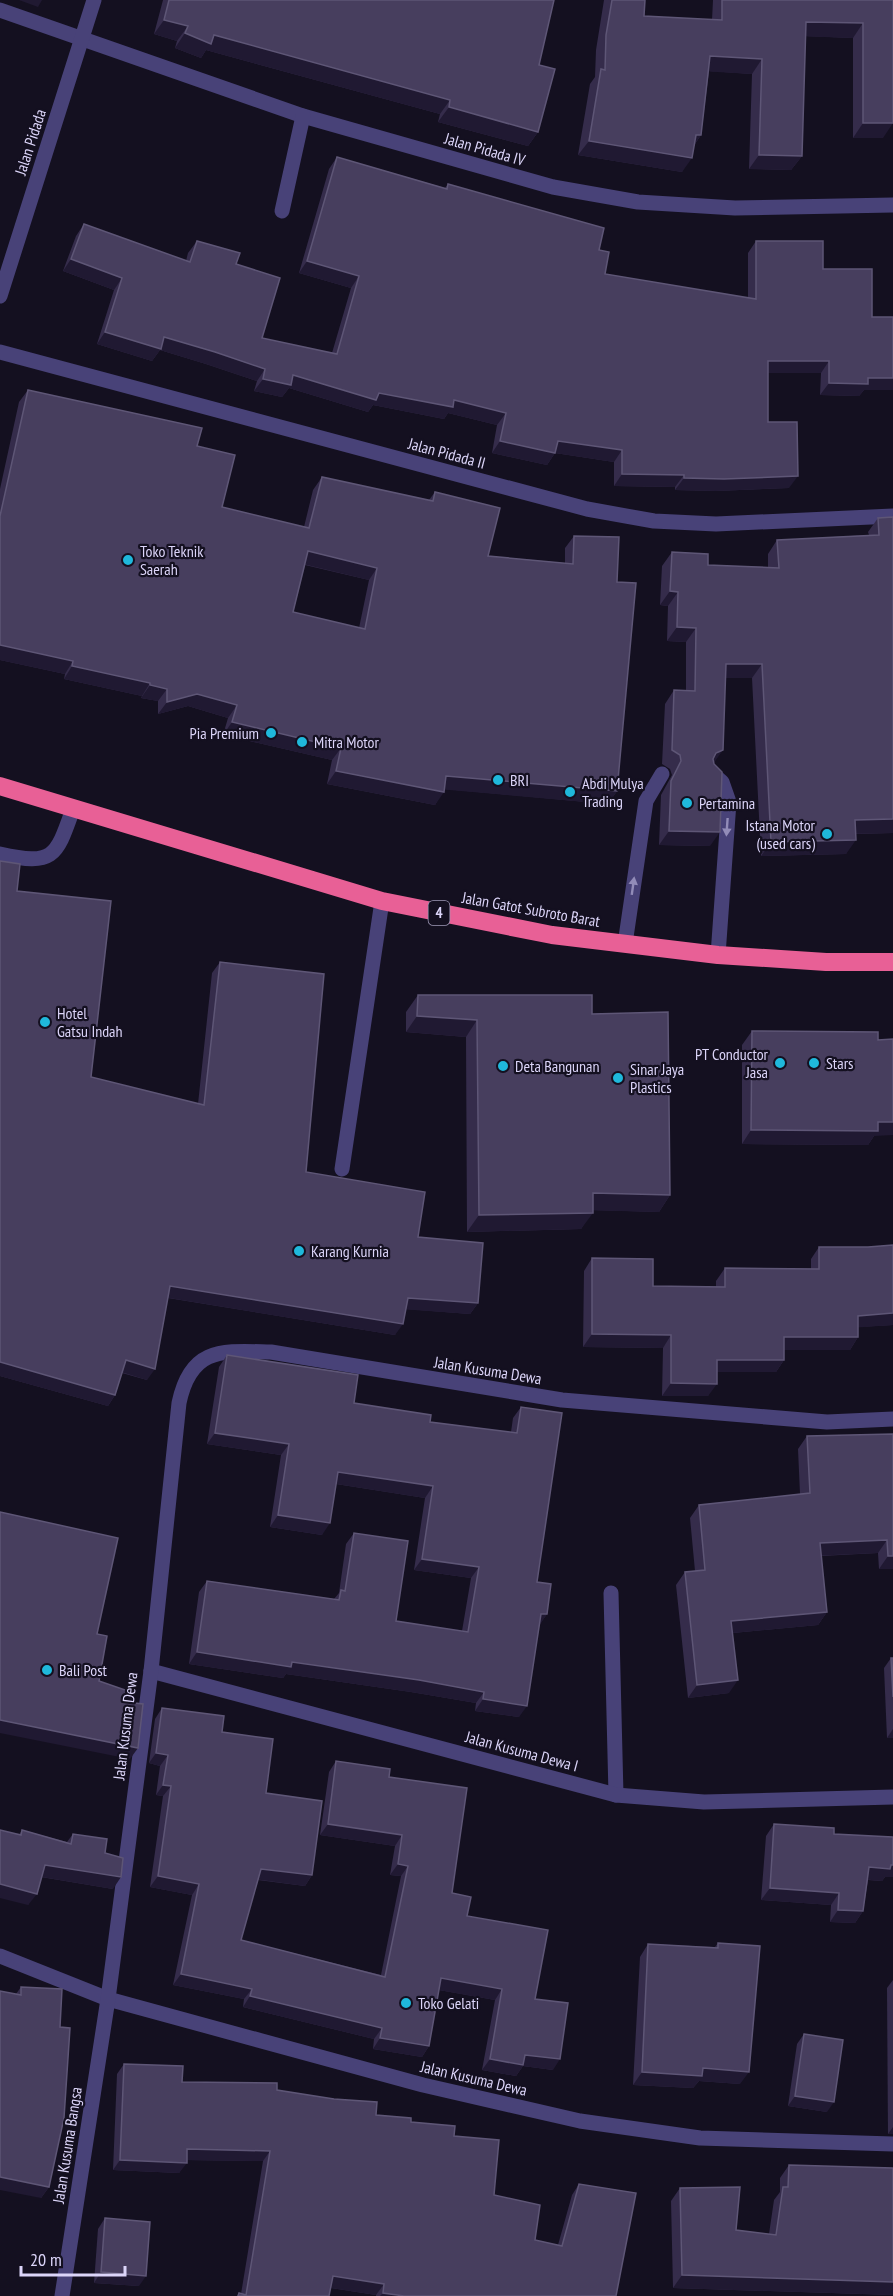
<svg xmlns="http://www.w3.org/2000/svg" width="893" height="2296" font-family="'PT Sans Narrow',sans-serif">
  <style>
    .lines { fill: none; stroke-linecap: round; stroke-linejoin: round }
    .minor { stroke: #484278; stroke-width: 15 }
    .highway { stroke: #e86096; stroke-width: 18 }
    .wall { fill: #352c4b; fill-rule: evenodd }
    .shaded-wall { fill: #201932 }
    .building { fill: #473e5e; stroke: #5e5676; stroke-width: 1.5; fill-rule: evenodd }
    .oneway { fill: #928cb8 }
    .poi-dot { fill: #1fb8db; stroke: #141020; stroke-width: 2 }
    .labels { text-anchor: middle; stroke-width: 4.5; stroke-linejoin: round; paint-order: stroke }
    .shield { fill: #141020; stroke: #a09ab8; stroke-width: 1.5 }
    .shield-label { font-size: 15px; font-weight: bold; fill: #dcd5f9 }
    .street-label { font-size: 16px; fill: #dcd5f9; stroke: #141020 }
    .poi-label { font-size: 16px; fill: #dcd5f9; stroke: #141020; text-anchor: start }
  </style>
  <rect width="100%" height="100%" fill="#141020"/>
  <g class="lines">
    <g class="minor">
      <path d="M 0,10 L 303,116 L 553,187 L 638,202 L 735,208 L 893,205"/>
      <path d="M 282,211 L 303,116"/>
      <path d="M 0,296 L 94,0"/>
      <path d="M 0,352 L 587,509 L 654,521 L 716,524 L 893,516"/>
      <path d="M 713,774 L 722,782 L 729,802 L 718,955"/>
      <path d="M 0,854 C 54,866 56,857 73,809"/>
      <path d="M 625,944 L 646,801 L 662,774"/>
      <path d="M 342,1169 L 382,901"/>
      <path d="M 611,1593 L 616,1795"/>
      <path d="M 151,1671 L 616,1795 L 704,1802 L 893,1797"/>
      <path d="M 0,1956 L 108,1999 L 423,2085 L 580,2121 L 700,2138 L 893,2144"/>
      <path d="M 62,2296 L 108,1999 L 151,1671 L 179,1403 C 191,1346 223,1351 271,1352 L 562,1400 L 827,1422 L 893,1419"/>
    </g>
    <path class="highway" d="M 0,786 L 382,901 L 552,935 L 718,955 L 826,962 L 893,962"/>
  </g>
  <g class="wall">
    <path d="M 163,0 L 554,0 L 539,65 L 538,132 L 528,146 L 438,122 L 440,114 L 206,50 L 201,58 L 175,48 L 177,41 L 154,34 Z"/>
    <path d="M 604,0 L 645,0 L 644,16 L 712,20 L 713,0 L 893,0 L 883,138 L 853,138 L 853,38 L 805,36 L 802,156 L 791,170 L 749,169 L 752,74 L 709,71 L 701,135 L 695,144 L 682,172 L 578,155 L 590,84 L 595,77 L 596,50 Z"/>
    <path d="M 337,157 L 445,188 L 448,184 L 599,250 L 605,274 L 748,298 L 748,253 L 756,241 L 823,269 L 864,390 L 859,396 L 820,395 L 821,373 L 768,373 L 768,422 L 789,488 L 716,491 L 675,490 L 675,487 L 614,486 L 614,462 L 555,453 L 547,465 L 492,453 L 497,425 L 448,413 L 444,419 L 373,405 L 368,412 L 289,388 L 282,397 L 254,391 L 257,381 L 206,364 L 160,350 L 152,361 L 97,344 L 114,290 L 63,271 L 76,236 L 84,224 L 186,261 L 188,253 L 197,241 L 236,264 L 262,338 L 332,353 L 351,288 L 299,273 L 329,169 Z"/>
    <path d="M 28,390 L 197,446 L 222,507 L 304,527 L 313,490 L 322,477 L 429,500 L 435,492 L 488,556 L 565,563 L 565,548 L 574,536 L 617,582 L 617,791 L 608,804 L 444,789 L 435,805 L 327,784 L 332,760 L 223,735 L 228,718 L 188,706 L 158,714 L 158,701 L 141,698 L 142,696 L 64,679 L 65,674 L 0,660 L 0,489 L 19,402 ZM 305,565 L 369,580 L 359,628 L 293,612 Z"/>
    <path d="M 893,517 L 893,833 L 855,834 L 846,854 L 761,856 L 752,678 L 726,678 L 714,763 L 710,846 L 659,845 L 661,795 L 672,775 L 670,769 L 662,764 L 665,704 L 674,690 L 686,690 L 686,642 L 667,641 L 668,606 L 660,605 L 662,566 L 672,552 L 708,565 L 768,567 L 768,554 L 777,540 L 869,535 L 868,532 L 878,518 Z"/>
    <path d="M 0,861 L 17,891 L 91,1077 L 198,1104 L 212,973 L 220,962 L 306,1172 L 418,1237 L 478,1303 L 470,1314 L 406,1309 L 395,1335 L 168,1298 L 147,1380 L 122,1373 L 115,1395 L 108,1406 L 0,1376 Z"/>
    <path d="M 418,995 L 592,1014 L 670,1195 L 659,1212 L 593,1210 L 581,1229 L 467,1232 L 466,1037 L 406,1032 L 406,1012 Z"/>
    <path d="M 752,1031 L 874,1136 L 868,1145 L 742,1144 L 742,1045 Z"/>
    <path d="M 893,1245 L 893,1325 L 858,1327 L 858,1337 L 850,1350 L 784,1350 L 784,1360 L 776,1372 L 717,1372 L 708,1396 L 662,1396 L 663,1348 L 583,1347 L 584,1271 L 592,1258 L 653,1286 L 716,1287 L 716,1281 L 725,1268 L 811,1269 L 811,1259 L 819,1247 L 868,1247 Z"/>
    <path d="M 227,1355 L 354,1403 L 430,1422 L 511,1432 L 513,1418 L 521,1407 L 537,1582 L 547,1614 L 539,1625 L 519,1717 L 475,1711 L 476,1703 L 411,1692 L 286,1674 L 283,1678 L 189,1664 L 199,1592 L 207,1581 L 334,1599 L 339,1593 L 346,1544 L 354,1533 L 396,1621 L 462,1631 L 471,1578 L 414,1570 L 425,1498 L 336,1484 L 322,1535 L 270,1527 L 281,1455 L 207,1444 L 219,1367 Z"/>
    <path d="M 893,1434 L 893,1569 L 879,1569 L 878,1553 L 821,1556 L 827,1612 L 818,1625 L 733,1633 L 729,1693 L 688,1698 L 676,1585 L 685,1572 L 695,1571 L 690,1518 L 699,1505 L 800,1494 L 798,1449 L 807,1436 Z"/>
    <path d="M 891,1658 L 893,1658 L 893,1738 L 887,1738 L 884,1668 Z"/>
    <path d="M 162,1708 L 222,1732 L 266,1793 L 312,1875 L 305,1886 L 258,1880 L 241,1940 L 381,1975 L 401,1876 L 390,1875 L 395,1846 L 320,1835 L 329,1772 L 336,1761 L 389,1777 L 452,1893 L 467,1916 L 535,1999 L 553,2070 L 523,2066 L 516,2076 L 482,2070 L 495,2000 L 439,1990 L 429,2046 L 422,2057 L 373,2049 L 374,2039 L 243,2007 L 244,1999 L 173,1985 L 192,1895 L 150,1887 L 163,1796 L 156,1795 L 160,1766 L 149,1763 L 155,1719 Z"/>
    <path d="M 774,1824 L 834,1834 L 893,1837 L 893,1877 L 885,1877 L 882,1881 L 868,1880 L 863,1911 L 855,1923 L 830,1922 L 831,1905 L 761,1900 L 766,1836 Z"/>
    <path d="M 22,1830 L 67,1842 L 73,1834 L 105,1853 L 113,1889 L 41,1877 L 28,1905 L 19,1835 Z"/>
    <path d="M 718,1943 L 740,2084 L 699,2081 L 693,2088 L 633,2085 L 640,1957 L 648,1944 L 715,1947 Z"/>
    <path d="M 893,1980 L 893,2134 L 888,2134 L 887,1988 Z"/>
    <path d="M 21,1987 L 49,2187 L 41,2198 L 16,1994 Z"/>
    <path d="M 804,2034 L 827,2112 L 788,2106 L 797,2044 Z"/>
    <path d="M 124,2064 L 182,2082 L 277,2090 L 376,2115 L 411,2122 L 454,2136 L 494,2195 L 535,2240 L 558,2245 L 572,2195 L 579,2184 L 616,2296 L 376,2296 L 376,2295 L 331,2288 L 329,2296 L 237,2296 L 239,2293 L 241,2294 L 263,2161 L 187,2160 L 179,2173 L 113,2170 L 117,2074 Z"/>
    <path d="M 789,2165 L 893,2168 L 893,2295 L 673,2288 L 671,2201 L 680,2188 L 736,2230 L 769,2234 L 774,2200 L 780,2192 L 780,2178 Z"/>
    <path d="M 105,2218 L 139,2286 L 94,2283 L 98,2229 Z"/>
  </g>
  <g class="shaded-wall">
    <path d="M 19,0 L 42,0 L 38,7 Z"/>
    <path d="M 164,20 L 188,26 L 177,41 L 154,34 Z"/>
    <path d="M 806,22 L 863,23 L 853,38 L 795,36 Z"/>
    <path d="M 185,33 L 214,35 L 450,100 L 440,114 L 206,50 L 201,58 L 175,48 Z"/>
    <path d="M 710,56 L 762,59 L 752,74 L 700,71 Z"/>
    <path d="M 449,107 L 538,132 L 528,146 L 438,122 Z"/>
    <path d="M 863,123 L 893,123 L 883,138 L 853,138 Z"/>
    <path d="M 696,135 L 701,135 L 691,150 Z"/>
    <path d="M 589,141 L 692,158 L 682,172 L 578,155 Z"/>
    <path d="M 759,155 L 802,156 L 791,170 L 749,169 Z"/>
    <path d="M 71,259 L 122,278 L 114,290 L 63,271 Z"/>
    <path d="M 307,261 L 359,276 L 351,288 L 299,273 Z"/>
    <path d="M 105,332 L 164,337 L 215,352 L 265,369 L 257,381 L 206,364 L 160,350 L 152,361 L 97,344 Z"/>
    <path d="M 768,361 L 829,361 L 821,373 L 759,373 Z"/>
    <path d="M 293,375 L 379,393 L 454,400 L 506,413 L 497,425 L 448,413 L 444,419 L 373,405 L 368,412 L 289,388 L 282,397 L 254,391 L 263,379 Z"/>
    <path d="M 868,378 L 893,378 L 893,390 L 864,390 L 859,396 L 820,395 L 829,383 Z"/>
    <path d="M 500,441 L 558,441 L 622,450 L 614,462 L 555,453 L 547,465 L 492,453 Z"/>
    <path d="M 622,474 L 684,475 L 675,487 L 614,486 Z"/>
    <path d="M 798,476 L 789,488 L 716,491 L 675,490 L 684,478 Z"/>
    <path d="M 308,551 L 377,568 L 369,580 L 299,563 Z"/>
    <path d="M 670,591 L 678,592 L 668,606 L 660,605 Z"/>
    <path d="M 677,627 L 696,628 L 686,642 L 667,641 Z"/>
    <path d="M 0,645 L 73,661 L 65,674 L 0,660 Z"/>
    <path d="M 726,664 L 762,664 L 752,678 L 716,678 Z"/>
    <path d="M 72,666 L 150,683 L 142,696 L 64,679 Z"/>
    <path d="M 150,685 L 167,689 L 158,701 L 141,698 Z"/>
    <path d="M 197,694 L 237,705 L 228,718 L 188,706 L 158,714 L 167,702 Z"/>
    <path d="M 232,722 L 341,748 L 332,760 L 223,735 Z"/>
    <path d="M 723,750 L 713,764 L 706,767 L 716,753 Z"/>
    <path d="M 336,771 L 444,792 L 435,805 L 327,784 Z"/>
    <path d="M 446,776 L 617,791 L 608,804 L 438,789 Z"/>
    <path d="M 893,819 L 893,833 L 845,834 L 855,820 Z"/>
    <path d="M 669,831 L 720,832 L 710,846 L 659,845 Z"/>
    <path d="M 856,840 L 846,854 L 761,856 L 771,842 Z"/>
    <path d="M 417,1016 L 477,1020 L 466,1037 L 406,1032 Z"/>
    <path d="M 878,1122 L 893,1122 L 893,1135 L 874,1136 L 868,1145 L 742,1144 L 751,1130 Z"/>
    <path d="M 593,1193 L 670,1195 L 659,1212 L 581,1210 Z"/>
    <path d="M 593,1213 L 581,1229 L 467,1232 L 479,1215 Z"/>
    <path d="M 170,1286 L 403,1324 L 395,1335 L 163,1297 Z"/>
    <path d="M 408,1298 L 478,1303 L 470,1314 L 400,1309 Z"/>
    <path d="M 893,1313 L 893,1325 L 850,1328 L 858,1316 Z"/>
    <path d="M 592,1334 L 671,1335 L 663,1348 L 583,1347 Z"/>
    <path d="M 784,1337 L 858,1337 L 850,1350 L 776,1350 Z"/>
    <path d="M 126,1360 L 155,1369 L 147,1380 L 118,1371 Z"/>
    <path d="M 717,1360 L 784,1360 L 776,1372 L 708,1372 Z"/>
    <path d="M 0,1362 L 115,1395 L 108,1406 L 0,1376 Z"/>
    <path d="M 671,1383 L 717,1384 L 708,1396 L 662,1396 Z"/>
    <path d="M 215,1433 L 289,1444 L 281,1455 L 207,1444 Z"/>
    <path d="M 338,1472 L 433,1486 L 425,1498 L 330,1483 Z"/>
    <path d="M 278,1515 L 330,1523 L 322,1535 L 270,1527 Z"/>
    <path d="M 887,1540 L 878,1553 L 811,1556 L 820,1543 Z"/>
    <path d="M 888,1556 L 893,1556 L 893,1569 L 879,1569 Z"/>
    <path d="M 422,1559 L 479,1567 L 471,1578 L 414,1570 Z"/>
    <path d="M 827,1612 L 818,1625 L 722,1634 L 731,1621 Z"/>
    <path d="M 541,1614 L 547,1614 L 539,1626 Z"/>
    <path d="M 197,1652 L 292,1662 L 419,1680 L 484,1692 L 476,1703 L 411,1692 L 286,1674 L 283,1678 L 189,1664 Z"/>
    <path d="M 738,1680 L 729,1693 L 688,1698 L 697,1685 Z"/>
    <path d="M 483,1699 L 527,1706 L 519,1717 L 475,1711 Z"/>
    <path d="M 0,1720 L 138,1748 L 130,1759 L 0,1733 Z"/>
    <path d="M 893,1729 L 893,1738 L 887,1738 Z"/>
    <path d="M 156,1753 L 168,1755 L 160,1766 L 149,1763 Z"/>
    <path d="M 163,1785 L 171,1786 L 163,1796 L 156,1795 Z"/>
    <path d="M 328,1824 L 402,1835 L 395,1846 L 320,1835 Z"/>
    <path d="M 398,1864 L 408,1866 L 401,1876 L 390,1875 Z"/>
    <path d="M 45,1865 L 121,1877 L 113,1889 L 36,1876 Z"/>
    <path d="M 891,1865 L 893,1865 L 893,1877 L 885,1877 L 882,1881 L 861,1879 L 869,1867 Z"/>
    <path d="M 261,1869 L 312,1875 L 305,1886 L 254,1879 Z"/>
    <path d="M 158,1876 L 199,1884 L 192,1895 L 150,1887 Z"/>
    <path d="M 0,1884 L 37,1894 L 28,1905 L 0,1898 Z"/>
    <path d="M 770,1888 L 839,1893 L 831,1905 L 761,1900 Z"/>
    <path d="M 838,1910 L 863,1911 L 855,1923 L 830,1922 Z"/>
    <path d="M 181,1974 L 252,1989 L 244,1999 L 173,1985 Z"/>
    <path d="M 441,1978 L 502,1989 L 495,2000 L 433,1989 Z"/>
    <path d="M 250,1996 L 382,2028 L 374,2039 L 243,2007 Z"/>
    <path d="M 380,2038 L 429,2046 L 422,2057 L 373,2049 Z"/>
    <path d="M 525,2055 L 560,2059 L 553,2070 L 523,2066 L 516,2076 L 482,2070 L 490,2059 Z"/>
    <path d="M 703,2068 L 749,2072 L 740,2084 L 699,2081 L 693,2088 L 633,2085 L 642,2072 Z"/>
    <path d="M 795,2096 L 834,2102 L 827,2112 L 788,2106 Z"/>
    <path d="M 893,2127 L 893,2134 L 888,2134 Z"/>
    <path d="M 187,2149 L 270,2151 L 263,2161 L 180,2160 Z"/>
    <path d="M 120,2160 L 187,2163 L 179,2173 L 113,2170 Z"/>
    <path d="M 0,2177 L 49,2187 L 41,2198 L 0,2190 Z"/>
    <path d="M 101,2272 L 146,2276 L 139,2286 L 94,2283 Z"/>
    <path d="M 682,2275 L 893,2282 L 893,2295 L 673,2288 Z"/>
    <path d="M 333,2276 L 384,2284 L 376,2295 L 325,2287 Z"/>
    <path d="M 383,2293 L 404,2296 L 380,2296 Z"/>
  </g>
  <g class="building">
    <path d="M 169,0 L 554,0 L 539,65 L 555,69 L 538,132 L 449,107 L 450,100 L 214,35 L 211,44 L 185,33 L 188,26 L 164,20 Z"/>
    <path d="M 612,0 L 645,0 L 644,16 L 722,20 L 722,0 L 893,0 L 893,123 L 863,123 L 863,23 L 806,22 L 802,156 L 759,155 L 762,59 L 710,56 L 701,135 L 696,135 L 692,158 L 589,141 L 601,69 L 605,70 L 606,35 Z"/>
    <path d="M 337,157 L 447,189 L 448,184 L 604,228 L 599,250 L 609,252 L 605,274 L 756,299 L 756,241 L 823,241 L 823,269 L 872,269 L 872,317 L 893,317 L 893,378 L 868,378 L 868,384 L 829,383 L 829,361 L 768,361 L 768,422 L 797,422 L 798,476 L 724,479 L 684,478 L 684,475 L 622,474 L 622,450 L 558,441 L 555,453 L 500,441 L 506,413 L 454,400 L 453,407 L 379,393 L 376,400 L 293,375 L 291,385 L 263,379 L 265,369 L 215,352 L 164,337 L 161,349 L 105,332 L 122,278 L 71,259 L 84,224 L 190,262 L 197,241 L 240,253 L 236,264 L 280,278 L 262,338 L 337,354 L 359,276 L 307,261 Z"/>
    <path d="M 28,390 L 202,428 L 197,446 L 235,455 L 222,507 L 309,528 L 322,477 L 433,501 L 435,492 L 500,508 L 488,556 L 573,564 L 574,536 L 619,537 L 617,582 L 636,583 L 617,791 L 446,776 L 444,792 L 336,771 L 341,748 L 232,722 L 237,705 L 197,694 L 167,702 L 167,689 L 150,685 L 150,683 L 72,666 L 73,661 L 0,645 L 0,516 ZM 308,551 L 377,568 L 365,629 L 293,612 Z"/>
    <path d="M 893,517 L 893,819 L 855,820 L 856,840 L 771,842 L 762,664 L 726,664 L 723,750 L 716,753 L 713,759 L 714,764 L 722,772 L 720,832 L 669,831 L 671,781 L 681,761 L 680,755 L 672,750 L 674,690 L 695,691 L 696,628 L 677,627 L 678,592 L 670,591 L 672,552 L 708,554 L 708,565 L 779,568 L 777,540 L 879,535 L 878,518 Z"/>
    <path d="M 0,861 L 20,864 L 17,891 L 111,901 L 91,1077 L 204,1105 L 220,962 L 324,974 L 306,1172 L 425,1192 L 418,1237 L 483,1243 L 478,1303 L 408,1298 L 403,1324 L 170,1286 L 155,1369 L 126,1360 L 115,1395 L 0,1362 Z"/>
    <path d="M 418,995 L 592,995 L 592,1014 L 668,1012 L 670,1195 L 593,1193 L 593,1213 L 479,1215 L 477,1020 L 417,1016 Z"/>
    <path d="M 752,1031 L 878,1032 L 878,1040 L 893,1039 L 893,1122 L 878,1122 L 878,1131 L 751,1130 Z"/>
    <path d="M 893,1245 L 893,1313 L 858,1316 L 858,1337 L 784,1337 L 784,1360 L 717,1360 L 717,1384 L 671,1383 L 671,1335 L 592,1334 L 592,1258 L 653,1259 L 653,1286 L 725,1287 L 725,1268 L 819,1269 L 819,1247 L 868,1247 Z"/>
    <path d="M 227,1355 L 358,1375 L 354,1403 L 431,1415 L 430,1422 L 517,1433 L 521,1407 L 562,1413 L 537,1582 L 551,1584 L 547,1614 L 541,1614 L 527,1706 L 483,1699 L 484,1692 L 419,1680 L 292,1662 L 291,1667 L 197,1652 L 207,1581 L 339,1600 L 341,1590 L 345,1591 L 354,1533 L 408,1541 L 396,1621 L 468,1632 L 479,1567 L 422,1559 L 433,1486 L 338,1472 L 330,1523 L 278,1515 L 289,1444 L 215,1433 Z"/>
    <path d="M 893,1434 L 893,1556 L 888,1556 L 887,1540 L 820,1543 L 827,1612 L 731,1621 L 738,1680 L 697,1685 L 685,1572 L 705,1570 L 699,1505 L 810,1493 L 807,1436 Z"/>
    <path d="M 0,1512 L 118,1538 L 97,1634 L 107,1636 L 99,1681 L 128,1691 L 126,1702 L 143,1704 L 138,1748 L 0,1720 Z"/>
    <path d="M 891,1658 L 893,1658 L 893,1697 Z"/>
    <path d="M 162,1708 L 224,1716 L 222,1732 L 273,1739 L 266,1793 L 322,1801 L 312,1875 L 261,1869 L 241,1940 L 385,1977 L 408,1866 L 398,1864 L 402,1835 L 328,1824 L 336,1761 L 390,1769 L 389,1777 L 467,1788 L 452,1893 L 471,1897 L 467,1916 L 548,1930 L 535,1999 L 568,2003 L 560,2059 L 525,2055 L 523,2065 L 490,2059 L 502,1989 L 441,1978 L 429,2046 L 380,2038 L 382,2028 L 250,1996 L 252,1989 L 181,1974 L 199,1884 L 158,1876 L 171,1786 L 163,1785 L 168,1755 L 156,1753 Z"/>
    <path d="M 774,1824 L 834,1828 L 834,1834 L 893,1837 L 893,1865 L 891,1865 L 890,1869 L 869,1867 L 863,1911 L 838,1910 L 839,1893 L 770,1888 Z"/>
    <path d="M 0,1830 L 21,1835 L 22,1830 L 71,1844 L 73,1834 L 107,1839 L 105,1853 L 123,1858 L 121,1877 L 45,1865 L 37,1894 L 0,1884 Z"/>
    <path d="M 718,1943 L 760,1946 L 749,2072 L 703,2068 L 702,2076 L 642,2072 L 648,1944 L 718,1948 Z"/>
    <path d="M 21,1987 L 62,1989 L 60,2027 L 70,2028 L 64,2118 L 49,2187 L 0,2177 L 0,1991 L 21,1995 Z"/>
    <path d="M 804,2034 L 843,2040 L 834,2102 L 795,2096 Z"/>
    <path d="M 124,2064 L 183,2066 L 182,2082 L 277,2083 L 277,2090 L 334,2099 L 377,2102 L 376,2115 L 411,2118 L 411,2122 L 455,2126 L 454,2136 L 499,2140 L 494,2195 L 540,2205 L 535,2240 L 562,2246 L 579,2184 L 636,2193 L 616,2296 L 404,2296 L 383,2293 L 384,2284 L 333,2276 L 329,2296 L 238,2296 L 239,2293 L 246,2295 L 270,2151 L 187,2149 L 187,2163 L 120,2160 Z"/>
    <path d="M 789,2165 L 893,2168 L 893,2282 L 682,2275 L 680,2188 L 740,2187 L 736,2230 L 776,2235 L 783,2187 L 788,2187 Z"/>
    <path d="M 105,2218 L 150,2222 L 146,2276 L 101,2272 Z"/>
  </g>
  <defs><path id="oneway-solid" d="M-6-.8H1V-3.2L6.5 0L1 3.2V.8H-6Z" transform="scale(1.5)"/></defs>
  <g class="oneway">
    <use href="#oneway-solid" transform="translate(727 827) rotate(94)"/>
    <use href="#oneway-solid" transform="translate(633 886) rotate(-82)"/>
  </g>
  <g class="poi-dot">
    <circle cx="128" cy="560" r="6"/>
    <circle cx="271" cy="733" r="6"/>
    <circle cx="302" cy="742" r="6"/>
    <circle cx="498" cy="780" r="6"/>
    <circle cx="570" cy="792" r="6"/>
    <circle cx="687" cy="803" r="6"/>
    <circle cx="827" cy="834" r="6"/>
    <circle cx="45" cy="1022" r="6"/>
    <circle cx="780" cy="1063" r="6"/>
    <circle cx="814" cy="1063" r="6"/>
    <circle cx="503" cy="1066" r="6"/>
    <circle cx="618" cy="1078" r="6"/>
    <circle cx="299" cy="1251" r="6"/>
    <circle cx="47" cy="1670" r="6"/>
    <circle cx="406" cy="2003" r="6"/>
  </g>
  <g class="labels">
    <rect class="shield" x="428.5" y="901" width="21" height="24" rx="4.5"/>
    <g class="shield-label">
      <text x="439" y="918">4</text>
    </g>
    <g class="street-label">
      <text transform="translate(30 142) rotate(-72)" y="6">Jalan Pidada</text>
      <text transform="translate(485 149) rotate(16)" y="6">Jalan Pidada IV</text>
      <text transform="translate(447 453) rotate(15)" y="6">Jalan Pidada II</text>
      <text transform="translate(531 909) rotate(10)" y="6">Jalan Gatot Subroto Barat</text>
      <text transform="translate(488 1370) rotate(9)" y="6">Jalan Kusuma Dewa</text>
      <text transform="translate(125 1726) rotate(-83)" y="6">Jalan Kusuma Dewa</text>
      <text transform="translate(522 1751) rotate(15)" y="6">Jalan Kusuma Dewa I</text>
      <text transform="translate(474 2078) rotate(13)" y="6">Jalan Kusuma Dewa</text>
      <text transform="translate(67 2145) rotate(-81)" y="6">Jalan Kusuma Bangsa</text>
    </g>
    <g class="poi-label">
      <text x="140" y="557">Toko Teknik<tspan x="140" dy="18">Saerah</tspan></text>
      <text x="259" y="739" text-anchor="end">Pia Premium</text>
      <text x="314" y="748">Mitra Motor</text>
      <text x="510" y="786">BRI</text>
      <text x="582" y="789">Abdi Mulya<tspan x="582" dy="18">Trading</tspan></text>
      <text x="699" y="809">Pertamina</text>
      <text x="815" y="831" text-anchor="end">Istana Motor<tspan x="815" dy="18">(used cars)</tspan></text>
      <text x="57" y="1019">Hotel<tspan x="57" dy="18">Gatsu Indah</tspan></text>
      <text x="768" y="1060" text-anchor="end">PT Conductor<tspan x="768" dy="18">Jasa</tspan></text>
      <text x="826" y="1069">Stars</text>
      <text x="515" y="1072">Deta Bangunan</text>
      <text x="630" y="1075">Sinar Jaya<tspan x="630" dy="18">Plastics</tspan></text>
      <text x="311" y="1257">Karang Kurnia</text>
      <text x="59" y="1676">Bali Post</text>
      <text x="418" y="2009">Toko Gelati</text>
    </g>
  </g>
  <path d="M21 2266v9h104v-9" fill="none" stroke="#dcd5f9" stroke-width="3"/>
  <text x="30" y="2266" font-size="18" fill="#dcd5f9" stroke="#141020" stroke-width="4.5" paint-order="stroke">20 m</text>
</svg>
